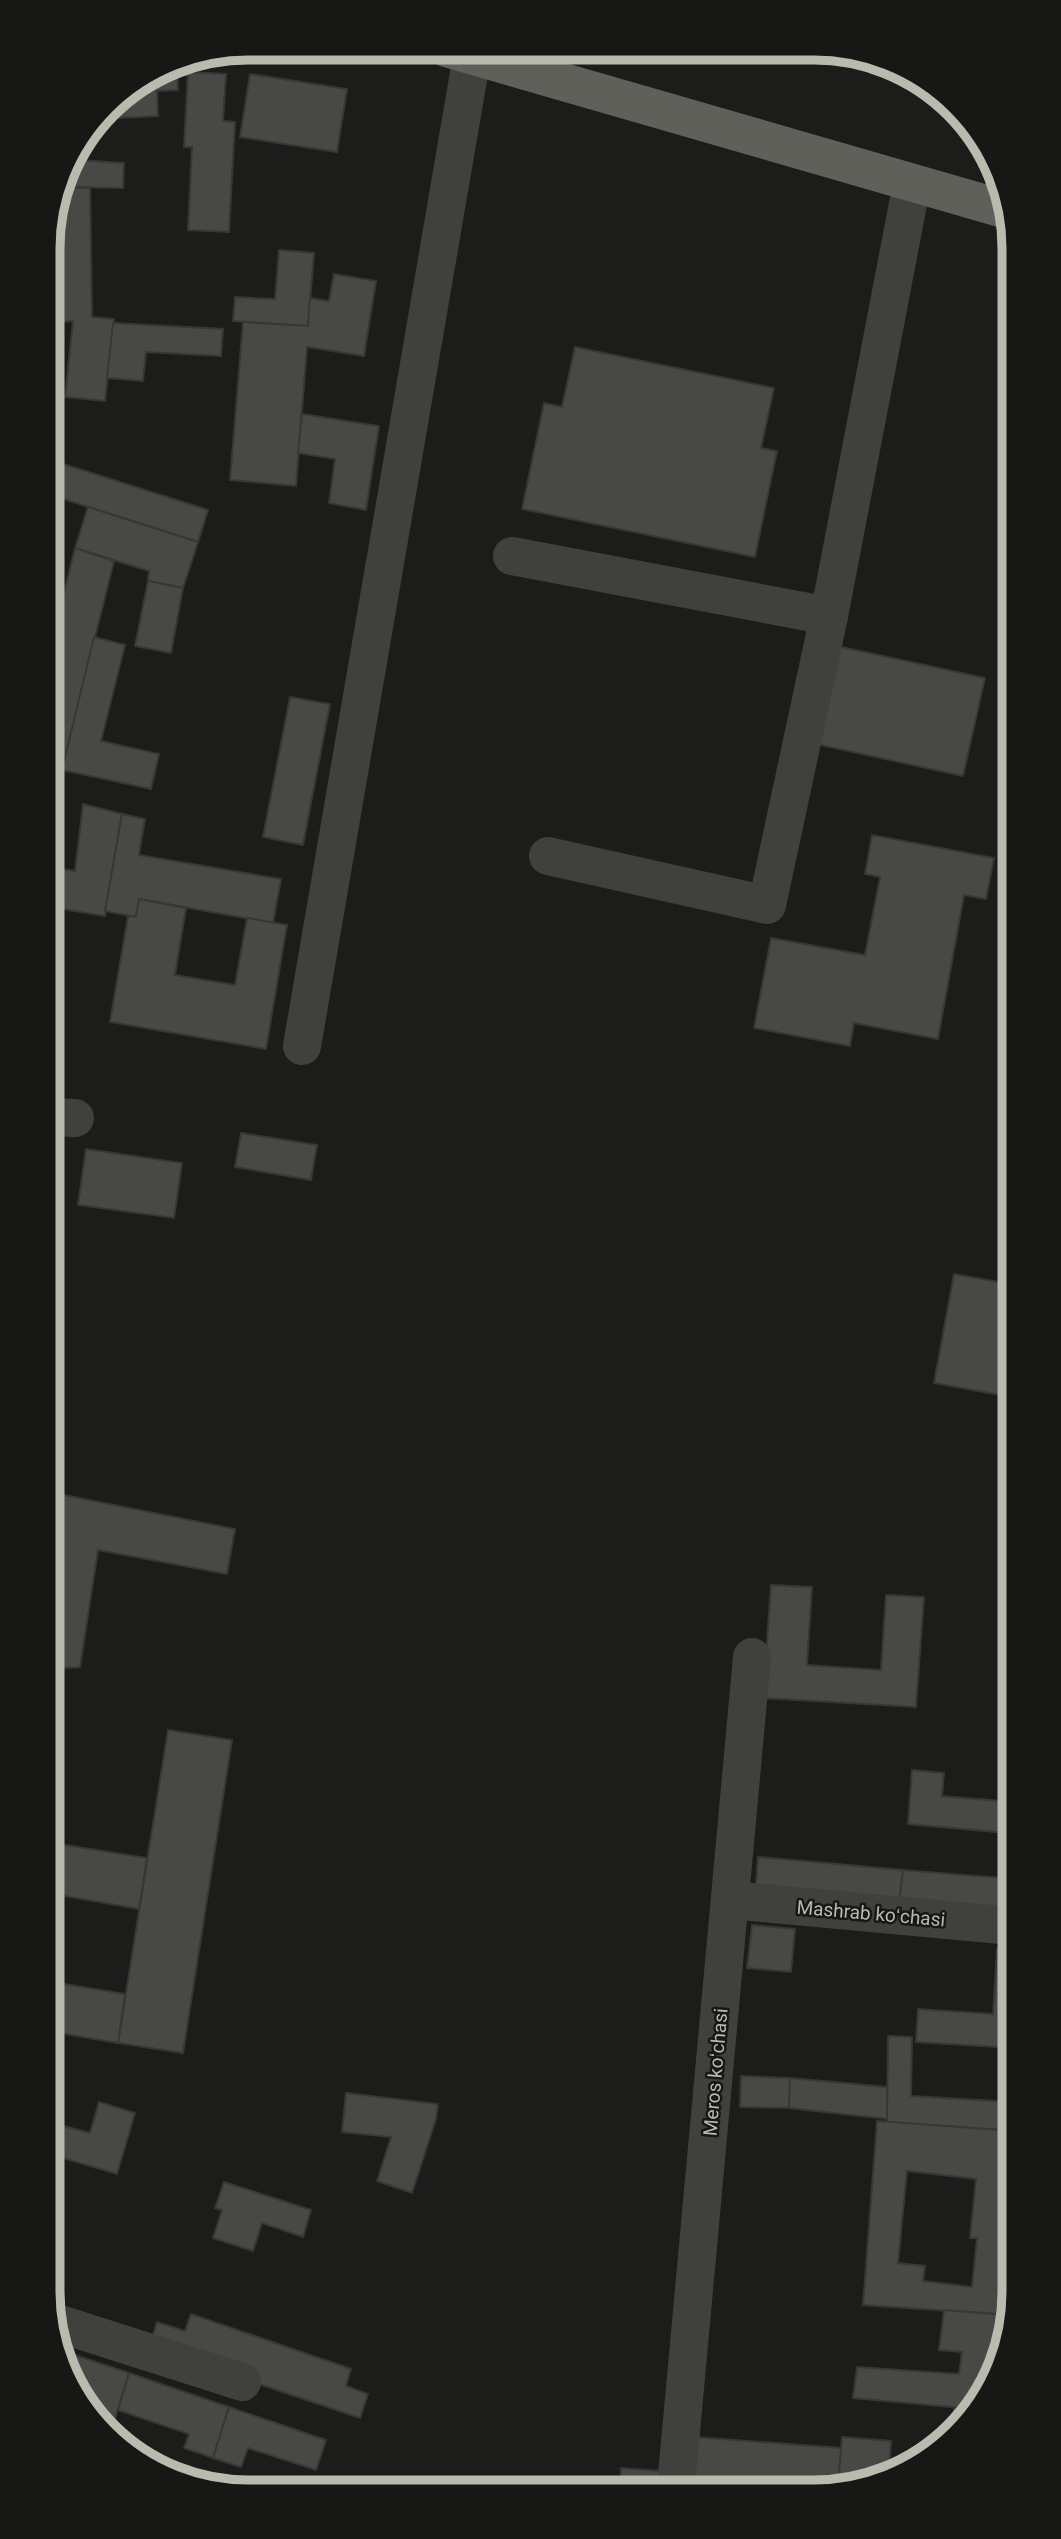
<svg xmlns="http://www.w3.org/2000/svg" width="1061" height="2539" font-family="Roboto,sans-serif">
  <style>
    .building { fill: #484945; stroke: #373835; stroke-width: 2; fill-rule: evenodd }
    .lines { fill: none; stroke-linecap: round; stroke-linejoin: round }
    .minor { stroke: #40413c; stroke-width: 38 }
    .major { stroke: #5f6059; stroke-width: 38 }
    .labels { text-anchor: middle; stroke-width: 5; stroke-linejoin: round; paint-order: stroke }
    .street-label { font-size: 19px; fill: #babaaf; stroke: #171816 }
    .rim { fill: none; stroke: #babaaf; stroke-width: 9 }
  </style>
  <rect width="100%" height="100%" fill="#1c1c1b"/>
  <g class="building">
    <path d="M 171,62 L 177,62 L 178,90 L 157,91 L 158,116 L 119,118 L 118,97 L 116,97 Z"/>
    <path d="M 188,72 L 226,74 L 223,121 L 235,122 L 229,232 L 188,230 L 192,147 L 184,147 Z"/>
    <path d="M 250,74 L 347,89 L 337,152 L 240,137 Z"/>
    <path d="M 76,148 L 76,160 L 124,163 L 123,188 L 61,187 L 68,159 Z"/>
    <path d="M 61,187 L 90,188 L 92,317 L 114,319 L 105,401 L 65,397 L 73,321 L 48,323 L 48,281 L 52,281 L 53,216 Z"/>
    <path d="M 279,250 L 314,253 L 308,326 L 233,321 L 235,297 L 275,299 Z"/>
    <path d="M 334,274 L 376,281 L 364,356 L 307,347 L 296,486 L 230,480 L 243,322 L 308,326 L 310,298 L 329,301 Z"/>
    <path d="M 113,323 L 223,329 L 221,356 L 146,352 L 143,381 L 107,378 Z"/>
    <path d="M 575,347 L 774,388 L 761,448 L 777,451 L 755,557 L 522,509 L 544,403 L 562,407 Z"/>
    <path d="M 302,414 L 379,426 L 366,510 L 329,503 L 335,459 L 298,453 Z"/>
    <path d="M 48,459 L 208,510 L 198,542 L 48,494 Z"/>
    <path d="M 88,507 L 198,542 L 183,588 L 148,581 L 149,571 L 75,548 Z"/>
    <path d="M 75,548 L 114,561 L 62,770 L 49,767 L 49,654 Z"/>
    <path d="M 148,581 L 183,588 L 171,653 L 135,646 Z"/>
    <path d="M 94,637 L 125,645 L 101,741 L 159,754 L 151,789 L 62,770 Z"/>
    <path d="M 837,646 L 985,678 L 963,776 L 816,744 Z"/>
    <path d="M 290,697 L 330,704 L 303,845 L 263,837 Z"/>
    <path d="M 83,804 L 122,814 L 105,916 L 50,907 L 50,867 L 75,871 Z"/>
    <path d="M 122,814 L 145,819 L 139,855 L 281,879 L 273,923 L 139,899 L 136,917 L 105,911 Z"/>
    <path d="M 872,835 L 994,858 L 986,899 L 964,895 L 938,1039 L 854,1023 L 850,1046 L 754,1028 L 771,938 L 865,955 L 880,877 L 865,874 Z"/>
    <path d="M 139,899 L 186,908 L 175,975 L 235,985 L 247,918 L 287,925 L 266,1049 L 110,1022 L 128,916 L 136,917 Z"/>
    <path d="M 241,1133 L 317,1145 L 311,1180 L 235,1167 Z"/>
    <path d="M 86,1149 L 182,1163 L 174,1218 L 78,1205 Z"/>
    <path d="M 954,1274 L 1010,1284 L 1011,1397 L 934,1383 Z"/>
    <path d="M 59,1494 L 235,1529 L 227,1574 L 98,1550 L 80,1667 L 52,1669 L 52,1540 Z"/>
    <path d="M 771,1585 L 812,1587 L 807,1665 L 881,1670 L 886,1595 L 924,1597 L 916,1707 L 763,1698 Z"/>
    <path d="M 168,1730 L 232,1740 L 183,2053 L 118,2043 Z"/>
    <path d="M 912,1770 L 944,1773 L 942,1796 L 1012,1802 L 1012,1920 L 898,1910 L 903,1870 L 1003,1878 L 1007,1833 L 908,1824 Z"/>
    <path d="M 53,1843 L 147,1858 L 139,1909 L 53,1894 Z"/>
    <path d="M 758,1857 L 903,1870 L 898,1910 L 755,1897 Z"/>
    <path d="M 752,1925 L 795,1929 L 791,1972 L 747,1968 Z"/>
    <path d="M 997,1949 L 1012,1950 L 1013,2048 L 916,2042 L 918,2009 L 993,2014 Z"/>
    <path d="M 53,1982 L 125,1994 L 118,2043 L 53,2032 Z"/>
    <path d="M 888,2036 L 912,2037 L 911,2096 L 1013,2102 L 1013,2131 L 887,2122 Z"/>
    <path d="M 741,2076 L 790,2078 L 789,2108 L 740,2107 Z"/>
    <path d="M 790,2078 L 887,2087 L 887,2119 L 789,2108 Z"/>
    <path d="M 346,2093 L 438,2104 L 436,2119 L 412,2193 L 377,2181 L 391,2137 L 342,2132 Z"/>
    <path d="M 99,2102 L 135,2113 L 117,2174 L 53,2155 L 53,2123 L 90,2133 Z"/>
    <path d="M 877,2121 L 1013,2131 L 1013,2253 L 1009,2315 L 863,2305 ZM 907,2171 L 976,2179 L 970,2238 L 977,2238 L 972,2287 L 923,2281 L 925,2266 L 898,2263 Z"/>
    <path d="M 224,2182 L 311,2210 L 303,2237 L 262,2223 L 253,2251 L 213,2238 L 222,2210 L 215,2208 Z"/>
    <path d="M 944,2310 L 1009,2315 L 999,2368 L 973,2409 L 853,2398 L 857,2367 L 959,2374 L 962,2352 L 939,2350 Z"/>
    <path d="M 191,2314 L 351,2369 L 346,2386 L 368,2394 L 360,2418 L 149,2347 L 157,2322 L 185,2331 Z"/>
    <path d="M 57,2349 L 129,2373 L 110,2435 L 106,2433 Z"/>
    <path d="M 129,2373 L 229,2407 L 213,2458 L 184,2448 L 189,2434 L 118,2410 Z"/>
    <path d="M 229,2407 L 326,2440 L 316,2470 L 248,2448 L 241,2467 L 213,2458 Z"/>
    <path d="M 954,2408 L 973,2409 L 964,2423 L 952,2430 Z"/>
    <path d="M 695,2437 L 842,2448 L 838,2485 L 735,2478 L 734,2486 L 691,2486 Z"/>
    <path d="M 842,2437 L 891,2441 L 889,2470 L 865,2485 L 838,2485 Z"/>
    <path d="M 621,2468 L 662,2471 L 661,2486 L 620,2486 Z"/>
  </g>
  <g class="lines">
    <g class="minor">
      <path d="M 512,556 L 829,616 L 912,183"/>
      <path d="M 548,856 L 767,905 L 829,616"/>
      <path d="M 302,1046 L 472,56"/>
      <path d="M 50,1117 L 75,1118"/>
      <path d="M 731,1900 L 1012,1926"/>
      <path d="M 54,2322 L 242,2382"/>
      <path d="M 676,2486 L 752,1657"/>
    </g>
    <path class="major" d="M 446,48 L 1007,210"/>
  </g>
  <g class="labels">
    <g class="street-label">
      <text transform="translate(871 1913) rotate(5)" y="7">Mashrab koʻchasi</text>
      <text transform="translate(715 2072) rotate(-85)" y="7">Meros koʻchasi</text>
    </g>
  </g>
  <path d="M0 0H1061V2539H0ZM248 60H814A188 188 0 0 1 1002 248V2292A188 188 0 0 1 814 2480H248A188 188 0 0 1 60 2292V248A188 188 0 0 1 248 60Z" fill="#171816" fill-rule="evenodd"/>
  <path class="rim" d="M248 60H814A188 188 0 0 1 1002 248V2292A188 188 0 0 1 814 2480H248A188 188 0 0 1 60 2292V248A188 188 0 0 1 248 60Z"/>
</svg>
